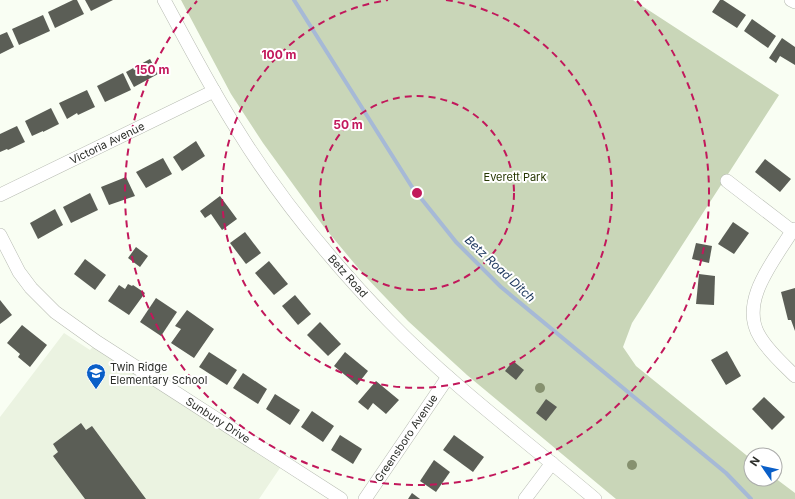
<svg xmlns="http://www.w3.org/2000/svg" width="795" height="499" font-family="Inter,sans-serif">
  <style>
    .built { fill: #ebf3e1 }
    .green { fill: #c9d6b8 }
    .lines { fill: none; stroke-linecap: round; stroke-linejoin: round }
    .stream { stroke: #a6b9d6; stroke-width: 4 }
    .building { fill: #5b5e56 }
    .minor-casing { stroke: #b7bbb2; stroke-width: 14 }
    .minor { stroke: #fff; stroke-width: 13 }
    .tree { fill: #86916f }
    .ring { fill: none; stroke: #c2185b; stroke-width: 2; stroke-dasharray: 7 5 }
    .labels { text-anchor: middle; stroke-width: 4; stroke-linejoin: round; paint-order: stroke }
    .street-label { font-size: 11px; fill: #2d2f2b; stroke: #fff }
    .park-label { font-size: 11px; fill: #273803; stroke: #fff }
    .poi-label { font-size: 11px; fill: #2d2f2b; stroke: #fff; text-anchor: start }
    .water-label { font-size: 12px; font-style: italic; fill: #18335a; stroke: #fff }
    .centre { fill: #c2185b; stroke: #fff; stroke-width: 2 }
    .ring-label { font-size: 12px; text-anchor: middle; font-weight: bold; fill: #c2185b; stroke: #fff; stroke-width: 4; stroke-linejoin: round; paint-order: stroke }
  </style>
  <rect width="100%" height="100%" fill="#f9fef3"/>
  <path class="built" d="M 64,333 L 90,350 L 97,342 L 284,462 L 259,499 L 0,499 L 0,417 Z"/>
  <path class="green" d="M 181,0 L 633,0 L 779,95 L 632,323 L 623,347 L 636,366 L 751,459 L 751,479 L 775,478 L 795,493 L 795,499 L 616,499 L 467,375 L 408,321 L 364,275 L 324,227 L 263,143 L 231,94 Z"/>
  <g class="lines">
    <path class="stream" d="M 294,0 L 412,187 L 456,242 L 501,287 L 726,473 L 751,499"/>
  </g>
  <g class="building">
    <path d="M 73,0 L 77,0 L 84,14 L 55,28 L 48,12 Z"/>
    <path d="M 85,0 L 113,0 L 91,11 Z"/>
    <path d="M 720,0 L 723,0 L 746,15 L 737,28 L 712,12 Z"/>
    <path d="M 43,15 L 50,31 L 19,45 L 12,29 Z"/>
    <path d="M 752,19 L 776,36 L 768,48 L 744,31 Z"/>
    <path d="M 7,32 L 14,47 L 0,54 L 0,35 Z"/>
    <path d="M 782,38 L 795,47 L 795,65 L 780,56 L 776,63 L 769,58 Z"/>
    <path d="M 150,59 L 158,74 L 134,87 L 126,72 Z"/>
    <path d="M 123,73 L 131,90 L 105,102 L 97,86 Z"/>
    <path d="M 87,90 L 95,107 L 78,115 L 77,113 L 67,119 L 59,103 Z"/>
    <path d="M 51,108 L 59,124 L 43,132 L 43,131 L 32,136 L 25,121 Z"/>
    <path d="M 17,126 L 25,142 L 8,150 L 7,149 L 0,152 L 0,134 Z"/>
    <path d="M 196,141 L 205,156 L 182,171 L 173,157 Z"/>
    <path d="M 163,158 L 172,174 L 146,188 L 136,172 Z"/>
    <path d="M 765,159 L 791,179 L 780,192 L 755,172 Z"/>
    <path d="M 126,177 L 135,196 L 109,205 L 101,187 Z"/>
    <path d="M 90,193 L 98,210 L 71,223 L 63,207 Z"/>
    <path d="M 220,196 L 237,219 L 222,230 L 211,214 L 205,218 L 200,211 Z"/>
    <path d="M 55,209 L 63,225 L 38,239 L 30,223 Z"/>
    <path d="M 733,222 L 749,233 L 734,254 L 718,244 Z"/>
    <path d="M 245,232 L 261,253 L 246,264 L 230,243 Z"/>
    <path d="M 696,243 L 712,246 L 709,263 L 692,259 Z"/>
    <path d="M 136,247 L 148,256 L 140,267 L 128,258 Z"/>
    <path d="M 85,259 L 106,275 L 95,290 L 74,274 Z"/>
    <path d="M 269,261 L 288,284 L 274,295 L 255,273 Z"/>
    <path d="M 699,274 L 715,276 L 714,305 L 696,304 Z"/>
    <path d="M 128,284 L 132,286 L 133,285 L 145,293 L 129,315 L 108,301 L 119,285 L 125,289 Z"/>
    <path d="M 795,288 L 795,331 L 791,320 L 788,320 L 781,292 Z"/>
    <path d="M 295,295 L 311,314 L 298,325 L 282,306 Z"/>
    <path d="M 156,298 L 177,312 L 161,336 L 140,322 Z"/>
    <path d="M 0,300 L 12,315 L 0,324 Z"/>
    <path d="M 187,310 L 214,329 L 194,358 L 171,343 L 181,329 L 175,326 Z"/>
    <path d="M 320,322 L 341,344 L 328,356 L 307,335 Z"/>
    <path d="M 22,325 L 47,345 L 30,367 L 18,357 L 20,354 L 7,343 Z"/>
    <path d="M 727,351 L 741,376 L 726,385 L 711,360 Z"/>
    <path d="M 209,352 L 237,370 L 227,385 L 199,367 Z"/>
    <path d="M 345,352 L 368,371 L 357,385 L 334,366 Z"/>
    <path d="M 513,361 L 524,370 L 516,380 L 505,371 Z"/>
    <path d="M 243,373 L 267,389 L 258,404 L 233,388 Z"/>
    <path d="M 376,381 L 399,400 L 386,414 L 373,403 L 368,410 L 358,402 Z"/>
    <path d="M 275,394 L 300,410 L 290,425 L 266,409 Z"/>
    <path d="M 764,397 L 785,417 L 772,430 L 752,409 Z"/>
    <path d="M 546,399 L 557,407 L 546,421 L 536,413 Z"/>
    <path d="M 312,411 L 334,426 L 323,442 L 301,427 Z"/>
    <path d="M 81,423 L 86,430 L 92,426 L 146,499 L 85,499 L 53,456 L 58,452 L 53,444 Z"/>
    <path d="M 340,435 L 362,449 L 353,464 L 331,450 Z"/>
    <path d="M 454,435 L 484,457 L 473,472 L 443,450 Z"/>
    <path d="M 434,460 L 450,472 L 436,492 L 420,481 Z"/>
    <path d="M 412,493 L 420,499 L 408,499 Z"/>
  </g>
  <g class="lines">
    <g class="minor-casing">
      <g id="minor">
        <path d="M 164,0 C 188,44 211,89 238,131 C 280,199 332,262 388,320 C 451,385 525,440 595,499"/>
        <path d="M 791,0 L 795,2"/>
        <path d="M 727,181 L 792,231"/>
        <path d="M 0,195 L 214,91"/>
        <path d="M 795,229 L 792,231 C 774,261 738,302 760,337 C 769,352 783,364 795,376"/>
        <path d="M 0,235 L 19,272 L 31,288 L 55,312 L 97,342 L 341,499"/>
        <path d="M 365,499 L 448,377"/>
        <path d="M 525,499 L 552,463"/>
      </g>
    </g>
    <use href="#minor" class="minor"/>
  </g>
  <g class="tree">
    <circle cx="540" cy="388" r="5"/>
    <circle cx="632" cy="465" r="5"/>
  </g>
  <g class="ring">
    <circle cx="417" cy="193" r="97"/>
    <path d="M446 0A195 195 0 1 1 388 0"/>
    <path d="M637 1A292 292 0 1 1 197 1"/>
  </g>
  <defs>
    <g id="school-pin" transform="scale(1)"><path d="M0 17L-7.5 6A9.5 9.5 0 1 1 7.5 6Z" fill="#0a5fc8" stroke="#fff"/><path d="M0-5L7-2L0 1L-7-2ZM-4 1L0 2.5L4 1V4Q0 6-4 4Z" fill="#fff"/></g>
  </defs>
  <g fill-rule="evenodd">
    <use href="#school-pin" x="96" y="373"/>
  </g>
  <g class="labels">
    <g class="street-label">
      <text transform="translate(107 143) rotate(-26)" y="4">Victoria Avenue</text>
      <text transform="translate(348 276) rotate(48)" y="4">Betz Road</text>
      <text transform="translate(218 420) rotate(33)" y="4">Sunbury Drive</text>
      <text transform="translate(406 438) rotate(-56)" y="4">Greensboro Avenue</text>
    </g>
    <g class="park-label">
      <text x="515" y="181">Everett Park</text>
    </g>
    <g class="poi-label">
      <text x="110" y="371">Twin Ridge<tspan x="110" dy="13">Elementary School</tspan></text>
    </g>
    <g class="water-label">
      <text transform="translate(500 269) rotate(43)" y="4">Betz Road Ditch</text>
    </g>
  </g>
  <circle cx="417" cy="193" r="6" class="centre"/>
  <g class="ring-label">
    <text x="279" y="59">100 m</text>
    <text x="152" y="74">150 m</text>
    <text x="348" y="129">50 m</text>
  </g>
  <g transform="translate(763 467) rotate(304)"><circle r="19" fill="#ffffff" stroke="#abacaa"/>
  <path d="M0-3L7 15L0 10L-7 15Z" fill="#0a5fc8"/>
  <text y="-6" font-size="11" font-weight="bold" text-anchor="middle" fill="#2d2f2b">N</text>
  </g>
</svg>
